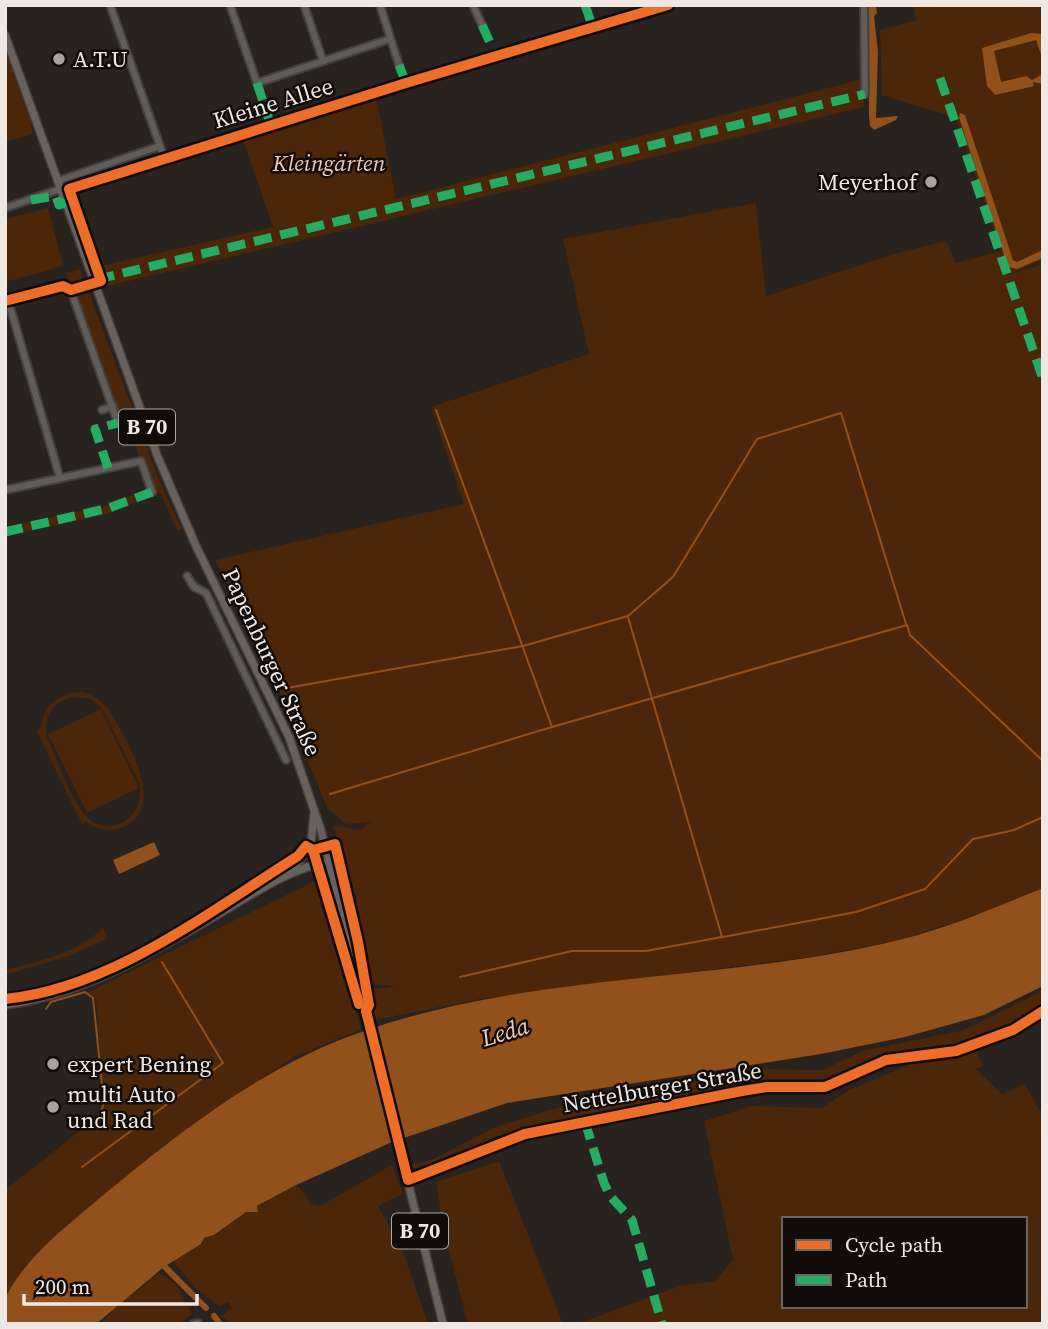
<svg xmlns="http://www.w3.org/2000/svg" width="1048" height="1329" font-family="'Source Serif 4',serif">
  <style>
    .green { fill: #4b2609; fill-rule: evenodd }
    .water { fill: #92501a }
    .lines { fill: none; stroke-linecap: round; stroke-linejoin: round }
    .stream { stroke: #92501a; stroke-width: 2 }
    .canal { stroke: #92501a; stroke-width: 6 }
    .minor-casing { stroke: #44403d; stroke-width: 10 }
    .major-casing { stroke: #44403d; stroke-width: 10 }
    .minor { stroke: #605c59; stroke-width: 6 }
    .major { stroke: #69615b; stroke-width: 7 }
    .quiet { stroke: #26ab63; stroke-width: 9; stroke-dasharray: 18 9; stroke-linecap: butt }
    .cycleway-casing { stroke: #110c09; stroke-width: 15 }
    .cycleway { stroke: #ee6e29; stroke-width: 10 }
    .poi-dot { fill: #a9a29e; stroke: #110c09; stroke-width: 2.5 }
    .labels { text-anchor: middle; stroke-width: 5; stroke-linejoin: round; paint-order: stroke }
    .shield { fill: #110c09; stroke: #aca5a2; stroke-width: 2 }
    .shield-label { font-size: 21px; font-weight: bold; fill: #eee7e3 }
    .poi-label { font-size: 23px; fill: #eee7e3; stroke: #110c09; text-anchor: start }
    .street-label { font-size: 23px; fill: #eee7e3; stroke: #110c09 }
    .park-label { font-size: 23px; font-style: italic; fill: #f1c8ae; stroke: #110c09 }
    .water-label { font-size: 24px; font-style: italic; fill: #f4cbb0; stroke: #110c09 }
  </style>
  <rect width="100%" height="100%" fill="#28231f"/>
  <g class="green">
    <path d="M 913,5 L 1043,5 L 1043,259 L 1009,275 L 1043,264 L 1043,888 L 991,910 L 900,940 L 810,957 L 480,999 L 375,1020 L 370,990 L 395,986 L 369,984 L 342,851 L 333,825 L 360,830 L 371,822 L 346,824 L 327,808 L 266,659 L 215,560 L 464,504 L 431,407 L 589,354 L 563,239 L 756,203 L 766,296 L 894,254 L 946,241 L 956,263 L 1001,251 L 956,118 L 882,95 L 880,30 L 916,20 Z"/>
    <path d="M 5,49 L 31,122 L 32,134 L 5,142 Z"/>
    <path d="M 863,79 L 864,107 L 108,286 L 101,266 L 273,227 L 242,137 L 376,96 L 396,199 Z"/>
    <path d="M 48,208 L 63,266 L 5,282 L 5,219 Z"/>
    <path d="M 80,269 L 160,482 L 182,529 L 177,530 L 160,492 L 107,514 L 5,536 L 5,527 L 104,506 L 148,489 L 129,420 L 118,423 L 66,273 Z"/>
    <path d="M 84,692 L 97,698 L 107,707 C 124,734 170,808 123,827 C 110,833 97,829 86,822 L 82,824 L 36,730 L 41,727 C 44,704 61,691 84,692 ZM 72,697 L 91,699 L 101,707 L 139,782 C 148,814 111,842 86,816 C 70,799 58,760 47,738 C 43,718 52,702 72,697 Z"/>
    <path d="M 101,709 L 139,788 L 87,813 L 48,734 Z"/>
    <path d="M 315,881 L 361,1029 L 294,1057 L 225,1103 L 5,1304 L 5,1190 L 96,1118 L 104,1104 L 96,999 L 86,993 Z"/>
    <path d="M 103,928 L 108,938 L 69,956 L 5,975 L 5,970 C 40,961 77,953 103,928 Z"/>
    <path d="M 1043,990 L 1043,1009 L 1010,1029 L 968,1044 L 868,1062 L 824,1085 L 764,1084 L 554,1124 L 499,1140 L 417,1171 L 411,1165 L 434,1159 L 493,1128 L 553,1109 L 760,1069 L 823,1070 L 862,1051 L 964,1030 Z"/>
    <path d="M 974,1045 L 983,1066 L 976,1069 L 1002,1094 L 1025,1084 L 1039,1110 L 1043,1108 L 1043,1324 L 577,1324 L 680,1286 L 715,1281 L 733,1260 L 704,1121 L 752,1106 L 822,1108 L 849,1090 L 908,1065 L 910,1060 L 945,1057 ZM 784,1219 L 1025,1219 L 1025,1306 L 784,1306 Z"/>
    <path d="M 499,1161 L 563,1324 L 468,1324 L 444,1233 L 436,1182 Z"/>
    <path d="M 392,1165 L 403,1194 L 378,1206 L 402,1248 L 428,1324 L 230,1324 L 222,1316 L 231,1308 L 228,1302 L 219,1306 L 197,1290 L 173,1261 L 193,1246 L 202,1244 L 204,1238 L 215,1235 L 246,1212 L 258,1212 L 257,1207 L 294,1186 L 298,1186 L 311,1204 L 320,1206 Z"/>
    <path d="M 159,1273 L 176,1284 L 192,1314 L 179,1324 L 101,1324 L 115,1308 Z"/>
  </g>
  <g class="water">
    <path d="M 868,5 L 876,5 L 877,13 L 874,16 L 878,52 L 876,118 L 898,116 L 896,120 L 874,130 L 870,126 L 869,116 Z"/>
    <path d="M 1031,33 L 1043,34 L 1043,60 L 1036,40 L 994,51 L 1001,82 L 1026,76 L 1032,80 L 1043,74 L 1043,84 L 1033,82 L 1034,86 L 995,95 L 987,86 L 982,48 Z"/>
    <path d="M 960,113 L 965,115 L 1013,260 L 1017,262 L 1043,250 L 1043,258 L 1017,269 L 1008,267 L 959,117 Z"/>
    <path d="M 154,842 L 160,855 L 119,874 L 113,860 Z"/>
    <path d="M 1043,888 L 1043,986 L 984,1015 L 905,1037 L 821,1054 L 507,1103 L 392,1142 L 294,1186 L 257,1206 L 258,1212 L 246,1212 L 214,1235 L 204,1238 L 201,1244 L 164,1267 L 96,1324 L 5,1324 C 5,1315 3,1302 7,1295 C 26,1257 69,1224 101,1197 C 181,1131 264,1065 364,1031 C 536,971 723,983 899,940 C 948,928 996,907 1043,888 Z"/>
  </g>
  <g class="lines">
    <g class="stream">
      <path d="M 436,410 L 552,727 L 907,625 L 910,635 L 1043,761"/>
      <path d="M 287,688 L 523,646 L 628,616 L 673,577 L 757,439 L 841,413 L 906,624"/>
      <path d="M 330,794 L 552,727"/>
      <path d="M 723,937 L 856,912 L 925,889 L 973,839 L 1014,830 L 1043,817"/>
      <path d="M 460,977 L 572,951 L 646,951 L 722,937 L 628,617"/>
      <path d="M 46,1009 L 51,1002 L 85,992 L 93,998 L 104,1103 L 99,1116 L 91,1123"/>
      <path d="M 82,1167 L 223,1063 L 162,962"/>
    </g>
    <g class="canal">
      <path d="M 160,1262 L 206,1308"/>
      <path d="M 214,1316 L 220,1324"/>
    </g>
    <g class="minor-casing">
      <g id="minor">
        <path d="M 230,5 L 257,83 L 390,39"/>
        <path d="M 304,5 L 323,61"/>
        <path d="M 380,5 L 399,65"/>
        <path d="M 473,5 L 482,25"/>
        <path d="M 864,5 L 865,94"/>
        <path d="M 160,146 L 165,159 L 406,83"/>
        <path d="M 58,181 L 160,146 L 110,5"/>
        <path d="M 5,208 L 60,189"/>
        <path d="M 8,300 L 60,478"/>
        <path d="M 5,301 L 63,286 L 70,288 L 118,423"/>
        <path d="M 102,410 L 113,406"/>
        <path d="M 5,490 L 141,461 L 152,492"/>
        <path d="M 187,576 L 194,587 L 206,593 L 286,760"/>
        <path d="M 408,1180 L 525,1134 L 742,1091 L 767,1087 L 825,1087 L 886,1060 L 956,1051 L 1013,1030 L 1043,1011"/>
        <path d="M 193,1324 L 198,1323"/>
      </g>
    </g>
    <g class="major-casing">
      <g id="major">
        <path d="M 5,35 L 157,455 L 196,546 L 289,737 L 321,830 L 443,1324"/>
        <path d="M 291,873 L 311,844 L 314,814"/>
        <path d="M 5,1005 C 86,994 153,952 222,912 C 256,892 288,870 328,861"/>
      </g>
    </g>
    <use href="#minor" class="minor"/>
    <use href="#major" class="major"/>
    <g class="quiet">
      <path d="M 585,5 L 593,28"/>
      <path d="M 482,25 L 496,56"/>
      <path d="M 399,65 L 406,83 L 410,82"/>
      <path d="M 940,78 L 1043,379"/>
      <path d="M 257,83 L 271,126"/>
      <path d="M 31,200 L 56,196 L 59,205 L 73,200"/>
      <path d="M 98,283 L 107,277 L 865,94"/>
      <path d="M 108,468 L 95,429 L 118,423"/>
      <path d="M 5,532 L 109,508 L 152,492"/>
      <path d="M 585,1122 L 604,1183 L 610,1196 L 632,1220 L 662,1324"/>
    </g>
    <g class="cycleway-casing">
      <g id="cycleway">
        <path d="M 5,301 L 63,286 L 71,290 L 101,281 L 69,189 L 406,83 L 668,5"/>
        <path d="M 313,850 L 359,1004"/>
        <path d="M 5,999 C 111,989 210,911 298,856 L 306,846 L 313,850 L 335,844 L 358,942 L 369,1005 L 366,1011"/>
        <path d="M 366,1011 L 408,1180 L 525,1134 L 742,1091 L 767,1087 L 825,1087 L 886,1060 L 956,1051 L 1013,1030 L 1043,1011"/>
      </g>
    </g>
    <use href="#cycleway" class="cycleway"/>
  </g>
  <g class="poi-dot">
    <circle cx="59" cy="59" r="7"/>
    <circle cx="931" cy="182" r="7"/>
    <circle cx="53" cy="1064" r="7"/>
    <circle cx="53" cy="1107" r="7"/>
  </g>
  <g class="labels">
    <g class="shield">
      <rect x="119" y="409.5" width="56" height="35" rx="5"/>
      <rect x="392" y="1213.5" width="56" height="35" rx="5"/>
    </g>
    <g class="shield-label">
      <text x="147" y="434">B 70</text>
      <text x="420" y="1238">B 70</text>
    </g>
    <g class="poi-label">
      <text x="73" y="67">A.T.U</text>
      <text x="917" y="190" text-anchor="end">Meyerhof</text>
      <text x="67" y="1072">expert Bening</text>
      <text x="67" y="1102">multi Auto<tspan x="67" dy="26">und Rad</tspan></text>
    </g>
    <g class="street-label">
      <text transform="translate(273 103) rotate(-17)" y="8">Kleine Allee</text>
      <text transform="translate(272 662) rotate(65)" y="8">Papenburger Straße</text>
      <text transform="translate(662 1087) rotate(-10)" y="8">Nettelburger Straße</text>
    </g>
    <g class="park-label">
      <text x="329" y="171">Kleingärten</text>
    </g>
    <g class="water-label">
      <text transform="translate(505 1032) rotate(-17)" y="8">Leda</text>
    </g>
  </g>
  <rect width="1048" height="1329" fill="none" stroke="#eee7e3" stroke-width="14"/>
  <rect x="782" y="1217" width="245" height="91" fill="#110c09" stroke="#696460" stroke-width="2"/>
  <rect x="796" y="1240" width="35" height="10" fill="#ee6e29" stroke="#696460" stroke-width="2"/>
  <text x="845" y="1252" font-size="21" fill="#eee7e3">Cycle path</text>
  <rect x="796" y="1275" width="35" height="10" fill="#26ab63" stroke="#696460" stroke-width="2"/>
  <text x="845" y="1287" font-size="21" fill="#eee7e3">Path</text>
  <path d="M24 1294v10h173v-10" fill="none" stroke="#eee7e3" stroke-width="3.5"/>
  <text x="35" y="1294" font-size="21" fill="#eee7e3" stroke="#110c09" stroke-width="5" paint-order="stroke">200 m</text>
</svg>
